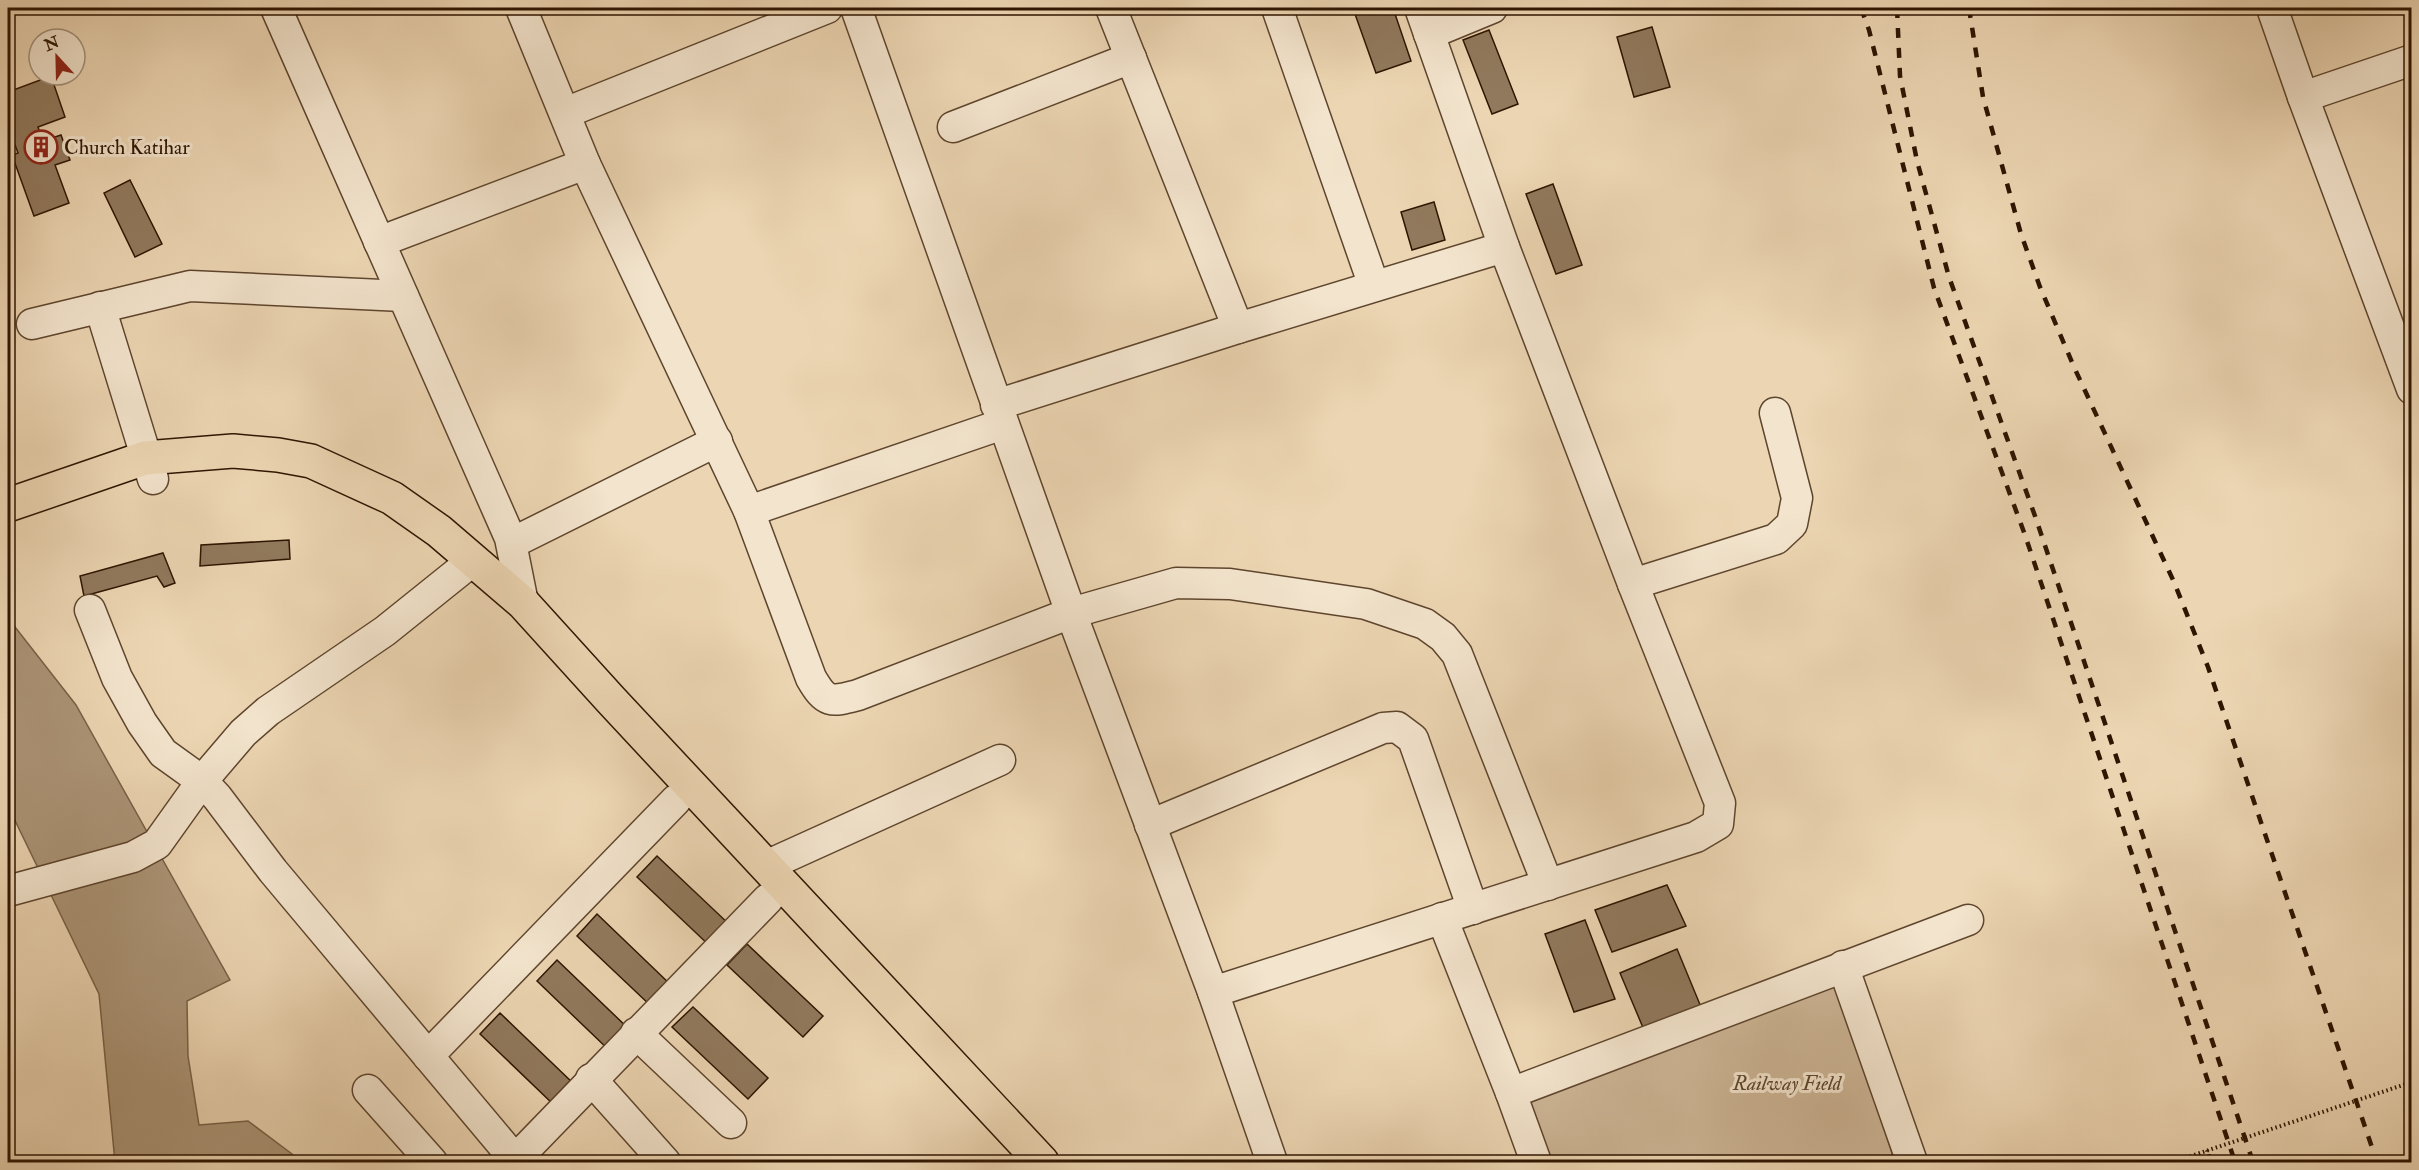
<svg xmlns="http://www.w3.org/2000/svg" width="2419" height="1170" font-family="'IM FELL Double Pica',serif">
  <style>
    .green { fill: #ccb494; stroke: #7d644a; stroke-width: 1.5 }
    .water { fill: #ab9476; stroke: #796147; stroke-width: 1.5 }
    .building { fill: #91795d; stroke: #2e1501; stroke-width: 1.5 }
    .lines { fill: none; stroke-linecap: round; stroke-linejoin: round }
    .minor-casing { stroke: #5e452d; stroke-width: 33 }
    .highway-casing { stroke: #2e1501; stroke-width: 36 }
    .path { stroke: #2e1501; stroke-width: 4; stroke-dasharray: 1.5 3; stroke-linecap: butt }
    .minor { stroke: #f3e4cd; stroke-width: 30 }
    .highway { stroke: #ecd5b2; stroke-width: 33 }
    .rail { stroke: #2e1501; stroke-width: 4.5; stroke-dasharray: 10 10; stroke-linecap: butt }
    .path-bridge { stroke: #2e1501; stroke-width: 4; stroke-dasharray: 1.5 3; stroke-linecap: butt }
    .labels { text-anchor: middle; stroke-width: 6; stroke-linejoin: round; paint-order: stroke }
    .poi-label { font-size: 20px; fill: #2e1501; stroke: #f3e4cd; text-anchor: start }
    .park-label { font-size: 20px; font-style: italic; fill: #5d452d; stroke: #f3e4cd }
  </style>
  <rect width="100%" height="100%" fill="#ecd5b2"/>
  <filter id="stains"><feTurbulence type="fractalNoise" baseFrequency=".00333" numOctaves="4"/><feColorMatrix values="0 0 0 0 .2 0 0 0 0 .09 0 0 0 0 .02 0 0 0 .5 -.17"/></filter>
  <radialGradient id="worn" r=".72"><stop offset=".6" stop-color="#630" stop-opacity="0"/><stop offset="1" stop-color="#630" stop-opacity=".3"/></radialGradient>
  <path class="green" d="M 1837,984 L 1895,1162 L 1551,1162 L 1525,1087 Z"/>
  <path class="water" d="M 8,618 L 76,705 L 230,980 L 187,1001 L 188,1056 L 199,1125 L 248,1121 L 292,1154 L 298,1162 L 115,1162 L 99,994 L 8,806 Z"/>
  <g class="building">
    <path d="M 1374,8 L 1393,8 L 1411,61 L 1376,73 L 1355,14 Z"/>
    <path d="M 1652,27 L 1670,87 L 1634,97 L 1617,37 Z"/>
    <path d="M 1489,30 L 1518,104 L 1492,114 L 1463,40 Z"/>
    <path d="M 51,76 L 65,117 L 38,127 L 43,141 L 61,135 L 70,160 L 55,165 L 69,203 L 34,216 L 12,155 L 18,153 L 8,126 L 8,92 Z"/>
    <path d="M 130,180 L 162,244 L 135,257 L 104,193 Z"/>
    <path d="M 1553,184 L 1582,265 L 1556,274 L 1526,194 Z"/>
    <path d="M 1434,202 L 1445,240 L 1412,250 L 1401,212 Z"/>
    <path d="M 289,540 L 290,559 L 200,566 L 201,545 Z"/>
    <path d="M 163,553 L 175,583 L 164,587 L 157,576 L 84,596 L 80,576 Z"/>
    <path d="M 657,856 L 732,927 L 712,948 L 637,877 Z"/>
    <path d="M 1667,885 L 1686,926 L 1612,952 L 1595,910 Z"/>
    <path d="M 597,914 L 672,986 L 652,1007 L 577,936 Z"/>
    <path d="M 1585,920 L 1615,999 L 1574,1012 L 1545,934 Z"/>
    <path d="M 747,944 L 823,1016 L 803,1037 L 727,965 Z"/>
    <path d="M 1677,949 L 1701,1007 L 1644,1030 L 1620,973 Z"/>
    <path d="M 557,960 L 632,1032 L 612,1053 L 537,981 Z"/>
    <path d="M 693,1007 L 768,1078 L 748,1099 L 672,1027 Z"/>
    <path d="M 500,1013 L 575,1085 L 555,1106 L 480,1034 Z"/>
  </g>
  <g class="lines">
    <g class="minor-casing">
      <g id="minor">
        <path d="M 276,8 L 510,538 L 523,603"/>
        <path d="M 856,8 L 1071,613 L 1213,992"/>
        <path d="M 1111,8 L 1238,328"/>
        <path d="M 1277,8 L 1374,286"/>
        <path d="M 2272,8 L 2303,97 L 2412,389"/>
        <path d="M 1429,34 L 1492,8"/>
        <path d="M 2303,97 L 2412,60"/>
        <path d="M 565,113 L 827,8"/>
        <path d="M 953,127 L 1131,58"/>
        <path d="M 585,164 L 749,511 L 811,678 C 826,704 831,702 858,695 L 1071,613 L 1176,583 L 1230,584 L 1366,604 L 1425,624 L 1443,637 L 1457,654 L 1548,885"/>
        <path d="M 379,242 L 585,164 L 521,8"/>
        <path d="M 100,307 L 153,479"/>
        <path d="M 32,324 L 190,286 L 403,296"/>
        <path d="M 996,405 L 1238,328 L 1504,247"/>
        <path d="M 749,511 L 1003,424"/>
        <path d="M 512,543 L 717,441"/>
        <path d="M 1633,584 L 1776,539 L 1792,524 L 1797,498 L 1775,413"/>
        <path d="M 90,610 L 117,678 L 142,723 L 163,753 L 202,781 L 217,797 L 273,871 L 517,1162"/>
        <path d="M 1150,825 L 1383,728 L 1397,727 L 1413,739 L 1473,909"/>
        <path d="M 766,866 L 1000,760"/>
        <path d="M 8,891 L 133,857 L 157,844 L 202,781 L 243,733 L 268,711 L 385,631 L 461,570"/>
        <path d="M 1442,918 L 1511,1093 L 1536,1162"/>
        <path d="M 1843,966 L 1912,1162"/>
        <path d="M 636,1033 L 731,1123"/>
        <path d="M 428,1056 L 676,800"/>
        <path d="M 591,1079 L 665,1162"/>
        <path d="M 368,1090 L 432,1162"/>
        <path d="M 1511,1093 L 1968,920"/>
        <path d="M 515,1160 L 768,899"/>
        <path d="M 1272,1162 L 1213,992 L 1696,837 L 1718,824 L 1720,803 L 1633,584 L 1504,247 L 1420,8"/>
      </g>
    </g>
    <g class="highway-casing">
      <path id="highway" d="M 8,505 L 145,458 L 233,451 L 278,455 L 311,461 L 392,498 L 439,531 L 523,603 L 611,700 L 1042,1162"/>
    </g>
    <path class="path" d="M 2207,1150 L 2211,1162"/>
    <use href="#minor" class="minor"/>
    <use href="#highway" class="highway"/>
    <g class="rail">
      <path d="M 1861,8 L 1869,30 L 1934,288 L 2025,535 L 2235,1162"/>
      <path d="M 1897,8 L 1900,76 L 1917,161 L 1949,277 L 2035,516 L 2253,1162"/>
      <path d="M 1969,8 L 1983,97 L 2021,234 L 2040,287 L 2074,367 L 2174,582 L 2208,667 L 2377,1162"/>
    </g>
    <path class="path-bridge" d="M 2173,1162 L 2412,1082"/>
  </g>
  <defs>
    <g id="building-ring" transform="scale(1.725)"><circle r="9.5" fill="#f3e4cd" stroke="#8f2418" stroke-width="1.5"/><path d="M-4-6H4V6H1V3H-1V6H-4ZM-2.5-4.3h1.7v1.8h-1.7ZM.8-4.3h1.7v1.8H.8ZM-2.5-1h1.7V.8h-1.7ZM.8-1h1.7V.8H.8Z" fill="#8f2418"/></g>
  </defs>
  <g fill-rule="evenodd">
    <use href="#building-ring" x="41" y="147"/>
  </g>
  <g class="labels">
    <g class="poi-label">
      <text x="64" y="154">Church Katihar</text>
    </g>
    <g class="park-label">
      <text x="1787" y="1090">Railway Field</text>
    </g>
  </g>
  <rect width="2419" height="1170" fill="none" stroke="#ecd5b2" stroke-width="30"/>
  <rect x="9" y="9" width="2401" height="1152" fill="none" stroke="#2e1501" stroke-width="3"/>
  <rect x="15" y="15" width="2389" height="1140" fill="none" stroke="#2e1501" stroke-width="1.5"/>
  <g transform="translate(57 57) rotate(338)"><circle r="28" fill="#f3e4cd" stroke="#a4917b" stroke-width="1.5"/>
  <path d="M0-4.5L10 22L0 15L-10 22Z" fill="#8f2418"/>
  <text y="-9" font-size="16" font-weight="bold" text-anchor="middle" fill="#2e1501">N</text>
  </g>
  <rect width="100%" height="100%" filter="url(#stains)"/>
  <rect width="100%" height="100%" fill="url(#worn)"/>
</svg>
